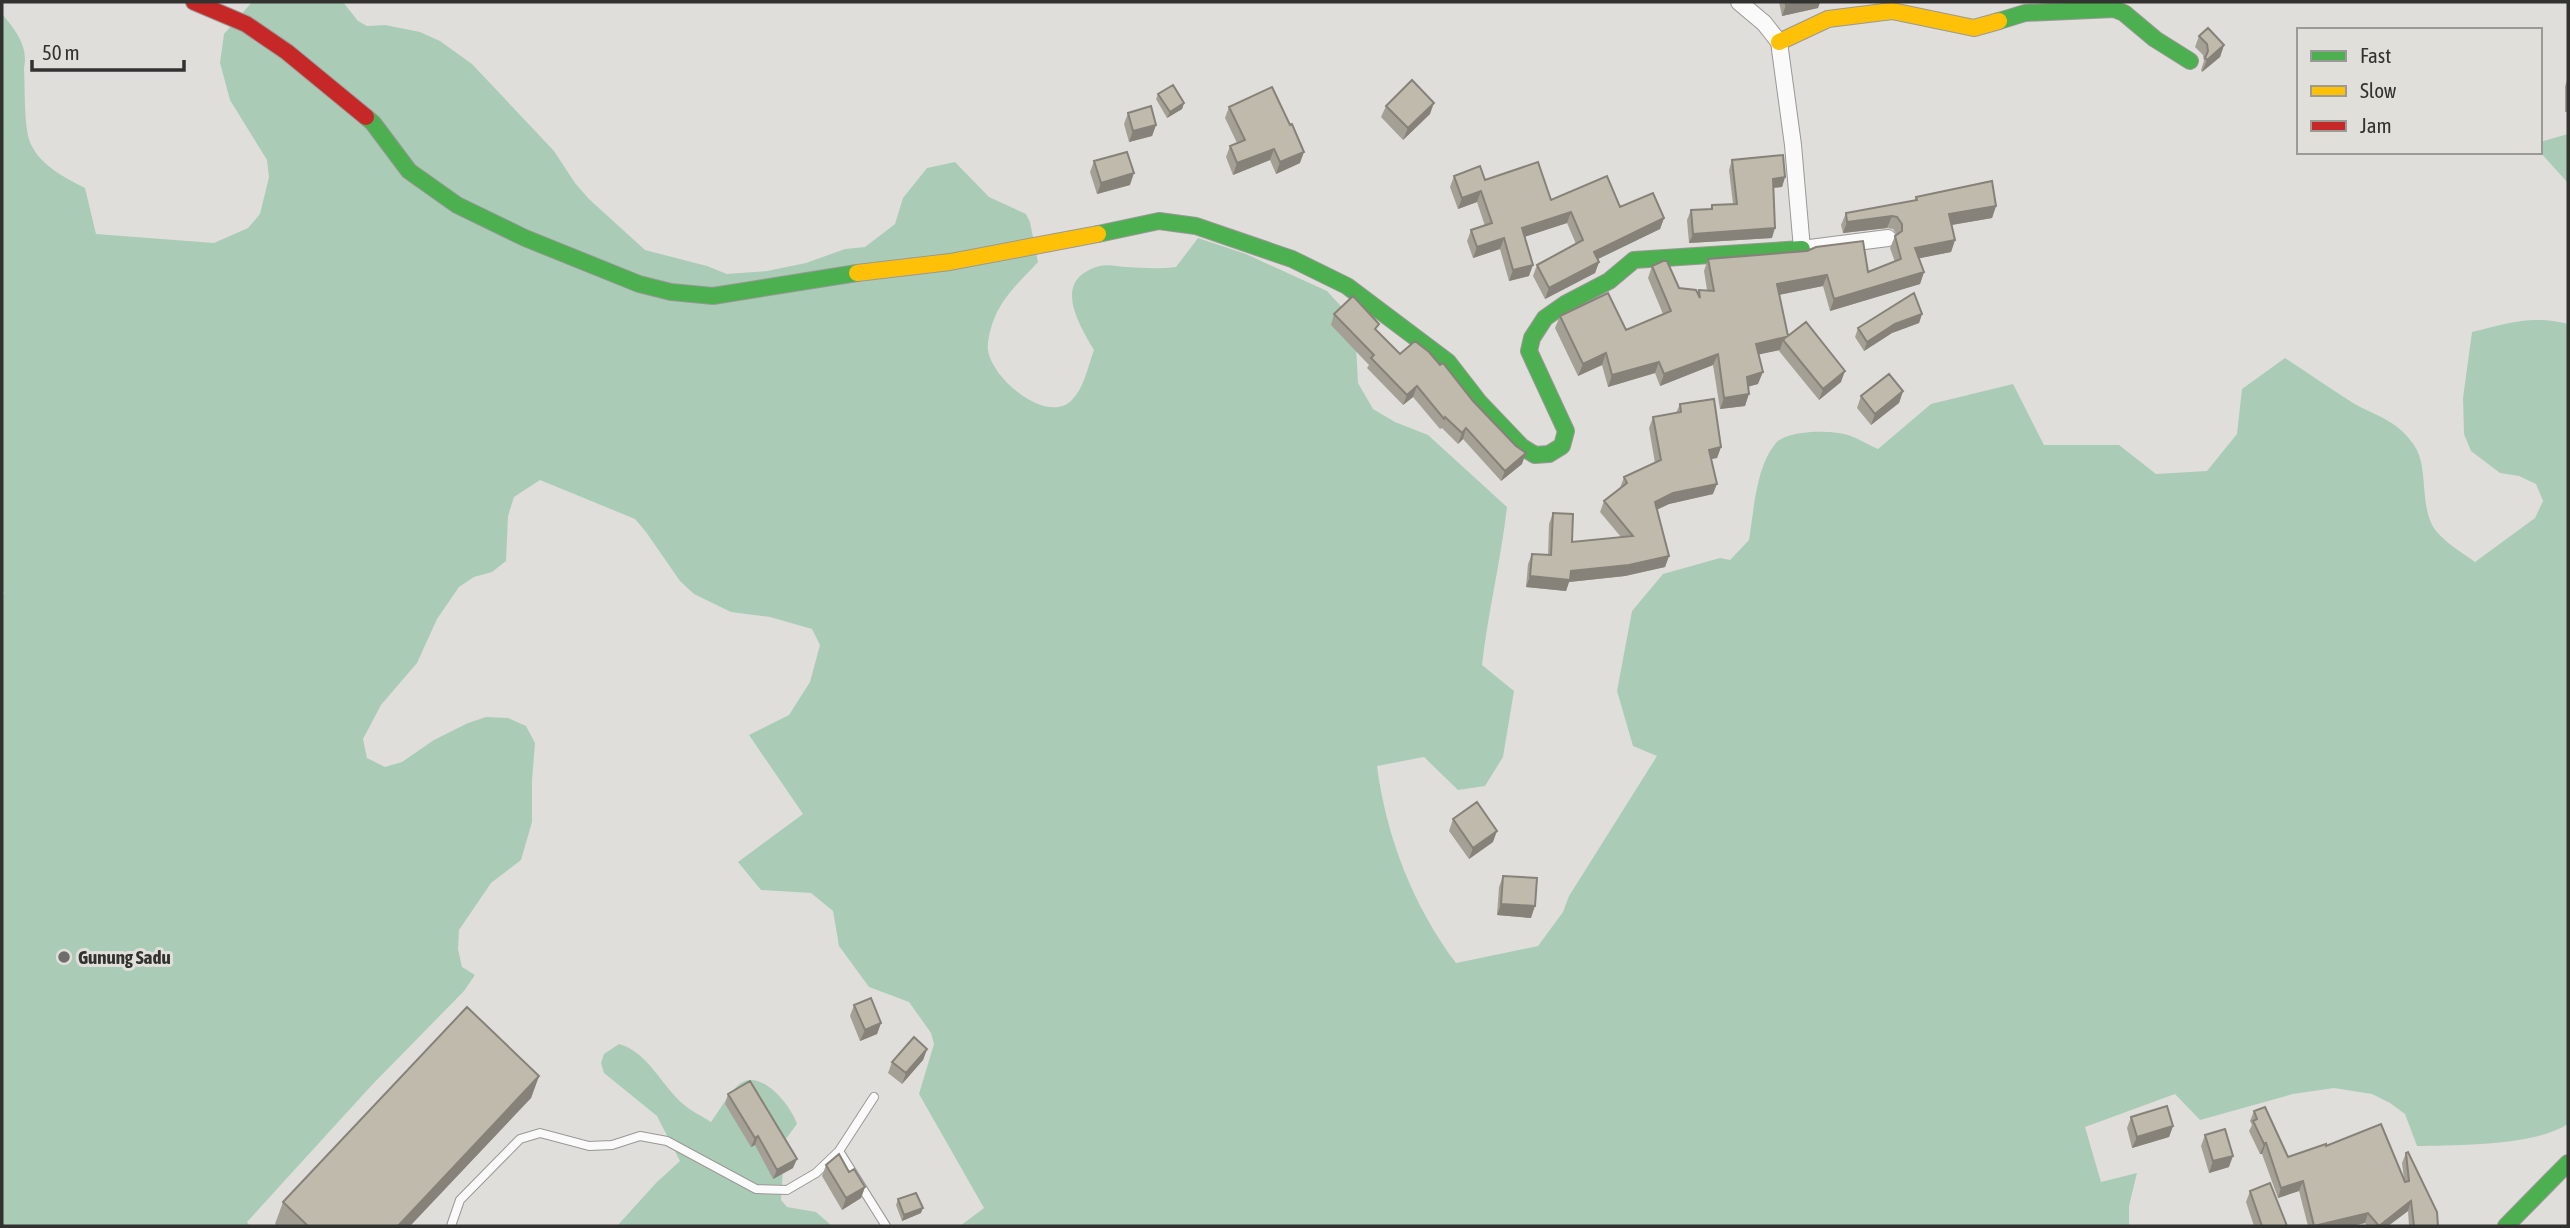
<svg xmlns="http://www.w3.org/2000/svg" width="2570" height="1228" viewBox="0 0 2570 1228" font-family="'Asap Condensed',sans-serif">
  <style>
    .forest { fill: #aaccb7 }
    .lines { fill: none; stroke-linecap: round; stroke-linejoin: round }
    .lane-casing { stroke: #9a9896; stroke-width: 10 }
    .street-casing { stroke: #9a9896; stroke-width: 18 }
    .fast-casing { stroke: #9a9896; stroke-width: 18 }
    .slow-casing { stroke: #9a9896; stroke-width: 18 }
    .jam-casing { stroke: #9a9896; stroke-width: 18 }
    .lane { stroke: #fafafa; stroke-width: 8 }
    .street { stroke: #fafafa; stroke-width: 16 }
    .fast { stroke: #4caf50; stroke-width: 16 }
    .slow { stroke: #ffc107; stroke-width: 16 }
    .jam { stroke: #c62828; stroke-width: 16 }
    .wall { fill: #a5a095 }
    .shaded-wall { fill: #868279 }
    .building { fill: #c0baad; stroke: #868279; stroke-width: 2 }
    .poi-dot { fill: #6f6e6c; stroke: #e1dfda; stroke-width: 2.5 }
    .labels { text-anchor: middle; stroke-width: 6; stroke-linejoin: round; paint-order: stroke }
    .poi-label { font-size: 19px; font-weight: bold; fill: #323230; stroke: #e1dfda; text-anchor: start }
  </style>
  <rect width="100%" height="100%" fill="#e0dedb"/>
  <path class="forest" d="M252,2H343L358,21L367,26L385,25L420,32L440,41L472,64L554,151L575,183L589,199L645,250L707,266L727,274L767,271L806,263L845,249L865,247L895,224L903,198L927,168L955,162L989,197L1026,214L1030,222L1038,262C1014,288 993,305 988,343C983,372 1046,427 1072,400C1084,388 1088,366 1094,350C1078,323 1051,279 1100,266C1108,264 1119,267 1127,267C1144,268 1160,269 1176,267L1198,238L1246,254L1327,291L1351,317L1355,326L1358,383L1373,409L1395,422L1428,435L1507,507C1501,560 1488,612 1482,665L1514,691L1503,757L1485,786L1458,790L1424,757L1377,766C1386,836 1413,906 1456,963L1538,946L1563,912L1569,896L1657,756L1633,746L1617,691L1632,611L1663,574L1720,558L1730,560L1749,540C1754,510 1756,466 1776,443C1787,430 1829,430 1844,434C1855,436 1868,445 1878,449L1931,404L2013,384L2044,445H2119L2156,474L2207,471L2237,434L2242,389L2285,358C2308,373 2330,388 2353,403C2377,417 2396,419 2414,445C2430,468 2418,510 2437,532C2447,544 2463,553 2475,562L2535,518L2543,501L2536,484L2519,476L2500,473L2471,451L2464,434L2463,398L2472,332C2509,323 2530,315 2568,324V1124C2534,1146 2457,1145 2417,1146L2405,1114L2390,1103L2372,1094L2334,1088L2293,1094L2200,1120L2175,1094L2085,1127L2101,1182L2137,1173L2129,1206V1226H960L984,1208L919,1094L934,1044L931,1033L909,1002L869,987L839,946L833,911L811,893L761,890L738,862L803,814L749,735L789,715L810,682L820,645L812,629L770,617L731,612L694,594L680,581L646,532L635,519L540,480L514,497L508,516L506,561L492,572L474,577L459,587L437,619L417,663L381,705L363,739L367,758L385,767L402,762L434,740L468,723L486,717L508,718L526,726L535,743L532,781V822L521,860L491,883L459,930L458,949L462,967L475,975L464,991L371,1086L247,1222L250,1226H2V596L4,593L2,588V14C15,29 29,47 24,68C25,87 24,121 29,139C36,163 65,178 85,188L96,234L214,243L248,228L260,214L269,177L267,160L230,100L220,63L224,34Z
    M2568,134V183L2540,152V142Z
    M619,1044C648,1052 661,1085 683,1104C691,1111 702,1116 711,1122C719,1111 727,1096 737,1086C759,1065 791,1105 797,1124L785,1140L781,1200L787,1207L816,1212L832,1226H617L656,1183L680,1161L657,1116L604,1073L601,1063L604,1054Z"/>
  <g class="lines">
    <defs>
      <path id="lane" d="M839,1151L886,1226
        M451,1226L460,1200L520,1139L540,1133L589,1146L612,1145L640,1136L667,1141L756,1189L787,1190L816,1173L839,1151L874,1097"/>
      <path id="street" d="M1739,2L1764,23L1779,42L1793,145L1802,249L1888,238"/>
      <path id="fast" d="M1999,21L2025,13L2114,9L2124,13L2155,39L2190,61
        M366,117L373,123L409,171L457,205L525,238L639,284L671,292L713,296L857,273
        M1098,234L1159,221L1196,226L1292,259L1347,286L1448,362L1479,402L1522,447L1535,455L1549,454L1562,446L1566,431L1529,351L1532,338L1545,318L1565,304L1609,281L1634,260L1802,249
        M2506,1226L2568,1163"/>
      <path id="slow" d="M1779,42L1828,19L1892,11L1974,28L1999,21
        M857,273L950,262L1098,234"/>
      <path id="jam" d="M194,2L246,24L287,52L366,117"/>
    </defs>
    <use href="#lane" class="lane-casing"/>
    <use href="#street" class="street-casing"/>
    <use href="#fast" class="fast-casing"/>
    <use href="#slow" class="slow-casing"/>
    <use href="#jam" class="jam-casing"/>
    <use href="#lane" class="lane"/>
    <use href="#street" class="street"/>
    <use href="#fast" class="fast"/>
    <use href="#slow" class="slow"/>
    <use href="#jam" class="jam"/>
  </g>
  <path class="wall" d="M1779,2H1820L1818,8L1782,16Z
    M2199,36L2224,45L2220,57L2202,72L2201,70L2204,61L2203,55L2195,47Z
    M2568,78V112H2565V86Z
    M1158,94L1184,103L1182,109L1167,118L1156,99Z
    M1386,106L1430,114L1403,140L1381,117Z
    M1229,107L1300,163L1276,174L1270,160L1233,175L1226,157L1230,146L1237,143L1225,118Z
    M1128,113L1156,125L1152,136L1129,142L1124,124Z
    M1732,160L1785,177L1782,187L1773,188L1772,238L1689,243L1687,220L1691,210L1710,209L1712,205L1733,204L1729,170Z
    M1094,161L1130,185L1097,194L1090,172Z
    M1454,176L1485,180L1551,200L1620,207L1664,218L1660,229L1597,259L1599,262L1595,273L1545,299L1533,276L1537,265L1576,244L1567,223L1524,237L1529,276L1509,281L1500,249L1473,258L1467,241L1471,230L1485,226L1477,202L1458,209L1450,187Z
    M1916,197L1996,206L1992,218L1952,225L1955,240L1951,252L1919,258L1924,272L1920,284L1830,311L1823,286L1779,295L1788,336L1841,382L1819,400L1779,351L1780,350L1758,354V384L1748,387L1745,406L1720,409L1713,365L1660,386L1655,373L1608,387L1602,365L1578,376L1555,328L1560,316L1626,330L1663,314L1648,278L1652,266L1679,288L1698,294L1699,290H1707L1704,271L1708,259L1868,272L1895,262L1890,248L1895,236L1897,235L1893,229L1887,228L1843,233L1841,225L1846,213L1915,200Z
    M1334,314L1377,331L1400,354L1522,464L1501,481L1463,439L1458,444L1442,428L1440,429L1413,397L1403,405L1367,368L1369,365L1331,325Z
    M1922,314L1919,323L1892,333L1864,351L1855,337L1858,328Z
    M1903,391L1899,403L1871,425L1857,408L1861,396Z
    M1680,404L1721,447L1717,458L1712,459L1713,494L1669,504L1657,510L1669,556L1665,567L1625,576L1569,582L1566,591L1526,587L1528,564L1532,554L1548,555L1549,524L1553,513L1572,542L1621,537L1600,512L1604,501L1620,488L1624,477L1655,463L1649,428L1653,417L1676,413Z
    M1453,819L1493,842L1469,859L1449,831Z
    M1503,876L1531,918L1497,915L1499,887Z
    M854,1005L881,1023L877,1034L860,1041L850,1016Z
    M927,1049L923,1060L902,1084L888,1073L892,1062Z
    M539,1076L531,1098L410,1226H277L275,1224L283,1202Z
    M728,1094L793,1168L773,1179L755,1145L751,1147L725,1104Z
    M2254,1111L2288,1157L2326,1146L2404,1179L2402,1163L2406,1153L2438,1226H2409L2408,1211L2388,1226H2367L2365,1223L2352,1226H2308L2299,1191L2278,1198L2262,1154H2260L2249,1131L2252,1125L2250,1121Z
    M2131,1117L2173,1126L2169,1137L2132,1148L2127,1128Z
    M2205,1135L2229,1167L2209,1173L2201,1146Z
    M826,1165L849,1172L865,1187L861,1198L842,1210L822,1176Z
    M2250,1191L2287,1226H2254L2246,1202Z
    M898,1199L921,1213L902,1221L896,1205Z"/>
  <path class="shaded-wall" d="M1799,2H1820L1818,8L1782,16L1786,5Z
    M2224,45L2220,57L2202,72L2207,60Z
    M1184,103L1182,109L1167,118L1170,112Z
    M1434,103L1430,114L1403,140L1408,128Z
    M1156,125L1152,136L1129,142L1133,131Z
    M1274,149L1270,160L1233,175L1237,163Z
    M1304,152L1300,163L1276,174L1280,162Z
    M1134,173L1130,185L1097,194L1101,183Z
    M1785,177L1782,187L1769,188L1773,179Z
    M1481,191L1477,202L1458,209L1462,198Z
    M1996,206L1992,218L1945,226L1949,214Z
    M1571,212L1567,223L1518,239L1522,228Z
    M1892,216L1887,228L1843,233L1847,222Z
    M1664,218L1660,229L1590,263L1594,252Z
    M1775,228L1772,238L1689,243L1693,234Z
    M1504,238L1500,249L1473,258L1477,247Z
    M1955,240L1951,252L1911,260L1915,248Z
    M1599,262L1595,273L1545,299L1549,288Z
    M1533,265L1529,276L1509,281L1513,270Z
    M1924,272L1920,284L1830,311L1834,299Z
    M1827,275L1823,286L1773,296L1777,284Z
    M1922,314L1919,323L1892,333L1864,351L1867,342L1895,324Z
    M1786,337L1783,340L1780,350L1752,356L1756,344Z
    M1606,353L1602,365L1578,376L1583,364Z
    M1718,354L1713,365L1660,386L1664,374Z
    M1659,362L1655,373L1608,387L1612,375Z
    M1845,371L1841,382L1819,400L1823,389Z
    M1763,372L1758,384L1742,388L1747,377Z
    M1417,386L1413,397L1403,405L1407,395Z
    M1903,391L1899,403L1871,425L1875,414Z
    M1749,394L1745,406L1720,409L1724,398Z
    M1466,428L1463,439L1458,444L1462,433Z
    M1721,447L1717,458L1705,460L1709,450Z
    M1526,453L1522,464L1501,481L1505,471Z
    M1717,484L1713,494L1669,504L1651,512L1655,502L1673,493Z
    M1669,556L1665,567L1625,576L1569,582L1566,591L1526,587L1530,576L1571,571Z
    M1497,831L1493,842L1469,859L1473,848Z
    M1501,904L1535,906L1531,918L1497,915Z
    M881,1023L877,1034L860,1041L865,1030Z
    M927,1049L923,1060L902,1084L906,1073Z
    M539,1076L531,1098L410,1226H398Z
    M2173,1126L2169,1137L2132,1148L2137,1137Z
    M758,1136L755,1145L751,1147L755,1138Z
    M2266,1143L2262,1154H2260L2264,1144Z
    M2233,1156L2229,1167L2209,1173L2213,1161Z
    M797,1159L793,1168L773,1179L777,1170Z
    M2303,1181L2299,1191L2278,1198L2281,1188Z
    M865,1187L861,1198L842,1210L846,1198Z
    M2411,1201L2408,1211L2388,1226H2379Z
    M923,1208L921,1213L902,1221L904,1215Z
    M2368,1213L2365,1223L2352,1226H2315Z"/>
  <path class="building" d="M1786,2H1799L1786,5Z
    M2208,28L2224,45L2207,60L2205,58L2208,51L2207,44L2199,36Z
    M1412,80L1434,103L1408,128L1386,106Z
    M1173,85L1184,103L1170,112L1158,94Z
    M1272,87L1290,125L1292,124L1304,152L1280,162L1274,149L1237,163L1230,146L1245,140L1229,107Z
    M1151,106L1156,125L1133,131L1128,113Z
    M1127,152L1134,173L1101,183L1094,161Z
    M1783,155L1785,177L1773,179L1775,228L1693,234L1691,210L1712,209V205L1737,204L1732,160Z
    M1538,162L1551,200L1607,176L1620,207L1653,193L1664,218L1594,252L1599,262L1549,288L1537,265L1583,240L1571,212L1522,228L1533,265L1513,270L1504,238L1477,247L1471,230L1492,223L1481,191L1462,198L1454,176L1480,166L1485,180Z
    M1992,181L1996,206L1949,214L1955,240L1915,248L1924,272L1834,299L1827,275L1777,284L1788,336L1806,322L1845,371L1823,389L1783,340L1786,337L1756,344L1763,372L1747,377L1749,394L1724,398L1718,354L1664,374L1659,362L1612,375L1606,353L1583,364L1560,316L1608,293L1626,330L1671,311L1652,266L1663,261H1667L1679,288L1696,290L1700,298L1699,290L1714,291L1708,259L1807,251L1816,247L1863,241L1868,272L1901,259L1895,236L1902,231V224L1897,217L1892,216L1847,222L1846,213L1917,200L1916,197Z
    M1914,293L1922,314L1895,324L1867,342L1858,328Z
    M1353,296L1379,324L1375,329L1400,354L1415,341L1429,352L1440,365L1443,363L1473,401L1516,446L1526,453L1505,471L1466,428L1462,433L1445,417L1444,419L1417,386L1407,395L1371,358L1374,355L1334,314Z
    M1889,374L1903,391L1875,414L1861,396Z
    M1714,399L1721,447L1709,450L1717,484L1673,493L1655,502L1669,556L1629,565L1571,571L1570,580L1530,576L1532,554L1551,555L1553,513L1573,514L1572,542L1633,536L1604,501L1627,483L1624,477L1661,460L1653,417L1681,412L1680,404Z
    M1477,802L1497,831L1473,848L1453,819Z
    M1503,876L1537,878L1535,906L1501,904Z
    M871,998L881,1023L865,1030L854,1005Z
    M467,1007L539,1076L398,1226H308L283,1202Z
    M914,1037L927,1049L906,1073L892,1062Z
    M750,1081L797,1159L777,1170L758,1136L755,1138L728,1094Z
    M2167,1106L2173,1126L2137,1137L2131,1117Z
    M2265,1107L2288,1157L2326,1144V1146L2381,1124L2405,1182L2409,1181L2406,1153L2408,1152L2437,1212L2438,1226H2414L2411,1201L2379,1226L2368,1213L2314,1226L2303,1181L2281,1188L2266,1143L2264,1144L2253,1121L2257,1119L2254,1111Z
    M2225,1129L2233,1156L2213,1161L2205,1135Z
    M839,1154L849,1172L854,1169L865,1187L846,1198L826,1165Z
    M2270,1183L2287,1226H2262L2250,1191Z
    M916,1193L923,1208L904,1215L898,1199Z"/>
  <circle class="poi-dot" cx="64" cy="957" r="7"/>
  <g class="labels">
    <g class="poi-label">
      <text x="78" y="964">Gunung Sadu</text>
    </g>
  </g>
  <rect width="2570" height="1228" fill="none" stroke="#323230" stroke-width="7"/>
  <rect x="2297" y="28" width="245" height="126" fill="#e1dfda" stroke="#9b9a96" stroke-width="2"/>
  <rect x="2311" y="51" width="35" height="10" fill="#4caf50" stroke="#9b9a96" stroke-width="2"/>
  <text x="2360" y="63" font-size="21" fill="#323230">Fast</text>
  <rect x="2311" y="86" width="35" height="10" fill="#ffc107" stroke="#9b9a96" stroke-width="2"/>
  <text x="2360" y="98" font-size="21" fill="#323230">Slow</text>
  <rect x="2311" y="121" width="35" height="10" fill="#c62828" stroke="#9b9a96" stroke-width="2"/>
  <text x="2360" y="133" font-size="21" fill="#323230">Jam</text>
  <path d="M32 60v10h152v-10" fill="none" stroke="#323230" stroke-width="3.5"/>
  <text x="42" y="60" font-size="21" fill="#323230" stroke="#e1dfda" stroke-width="5" paint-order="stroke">50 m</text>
</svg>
